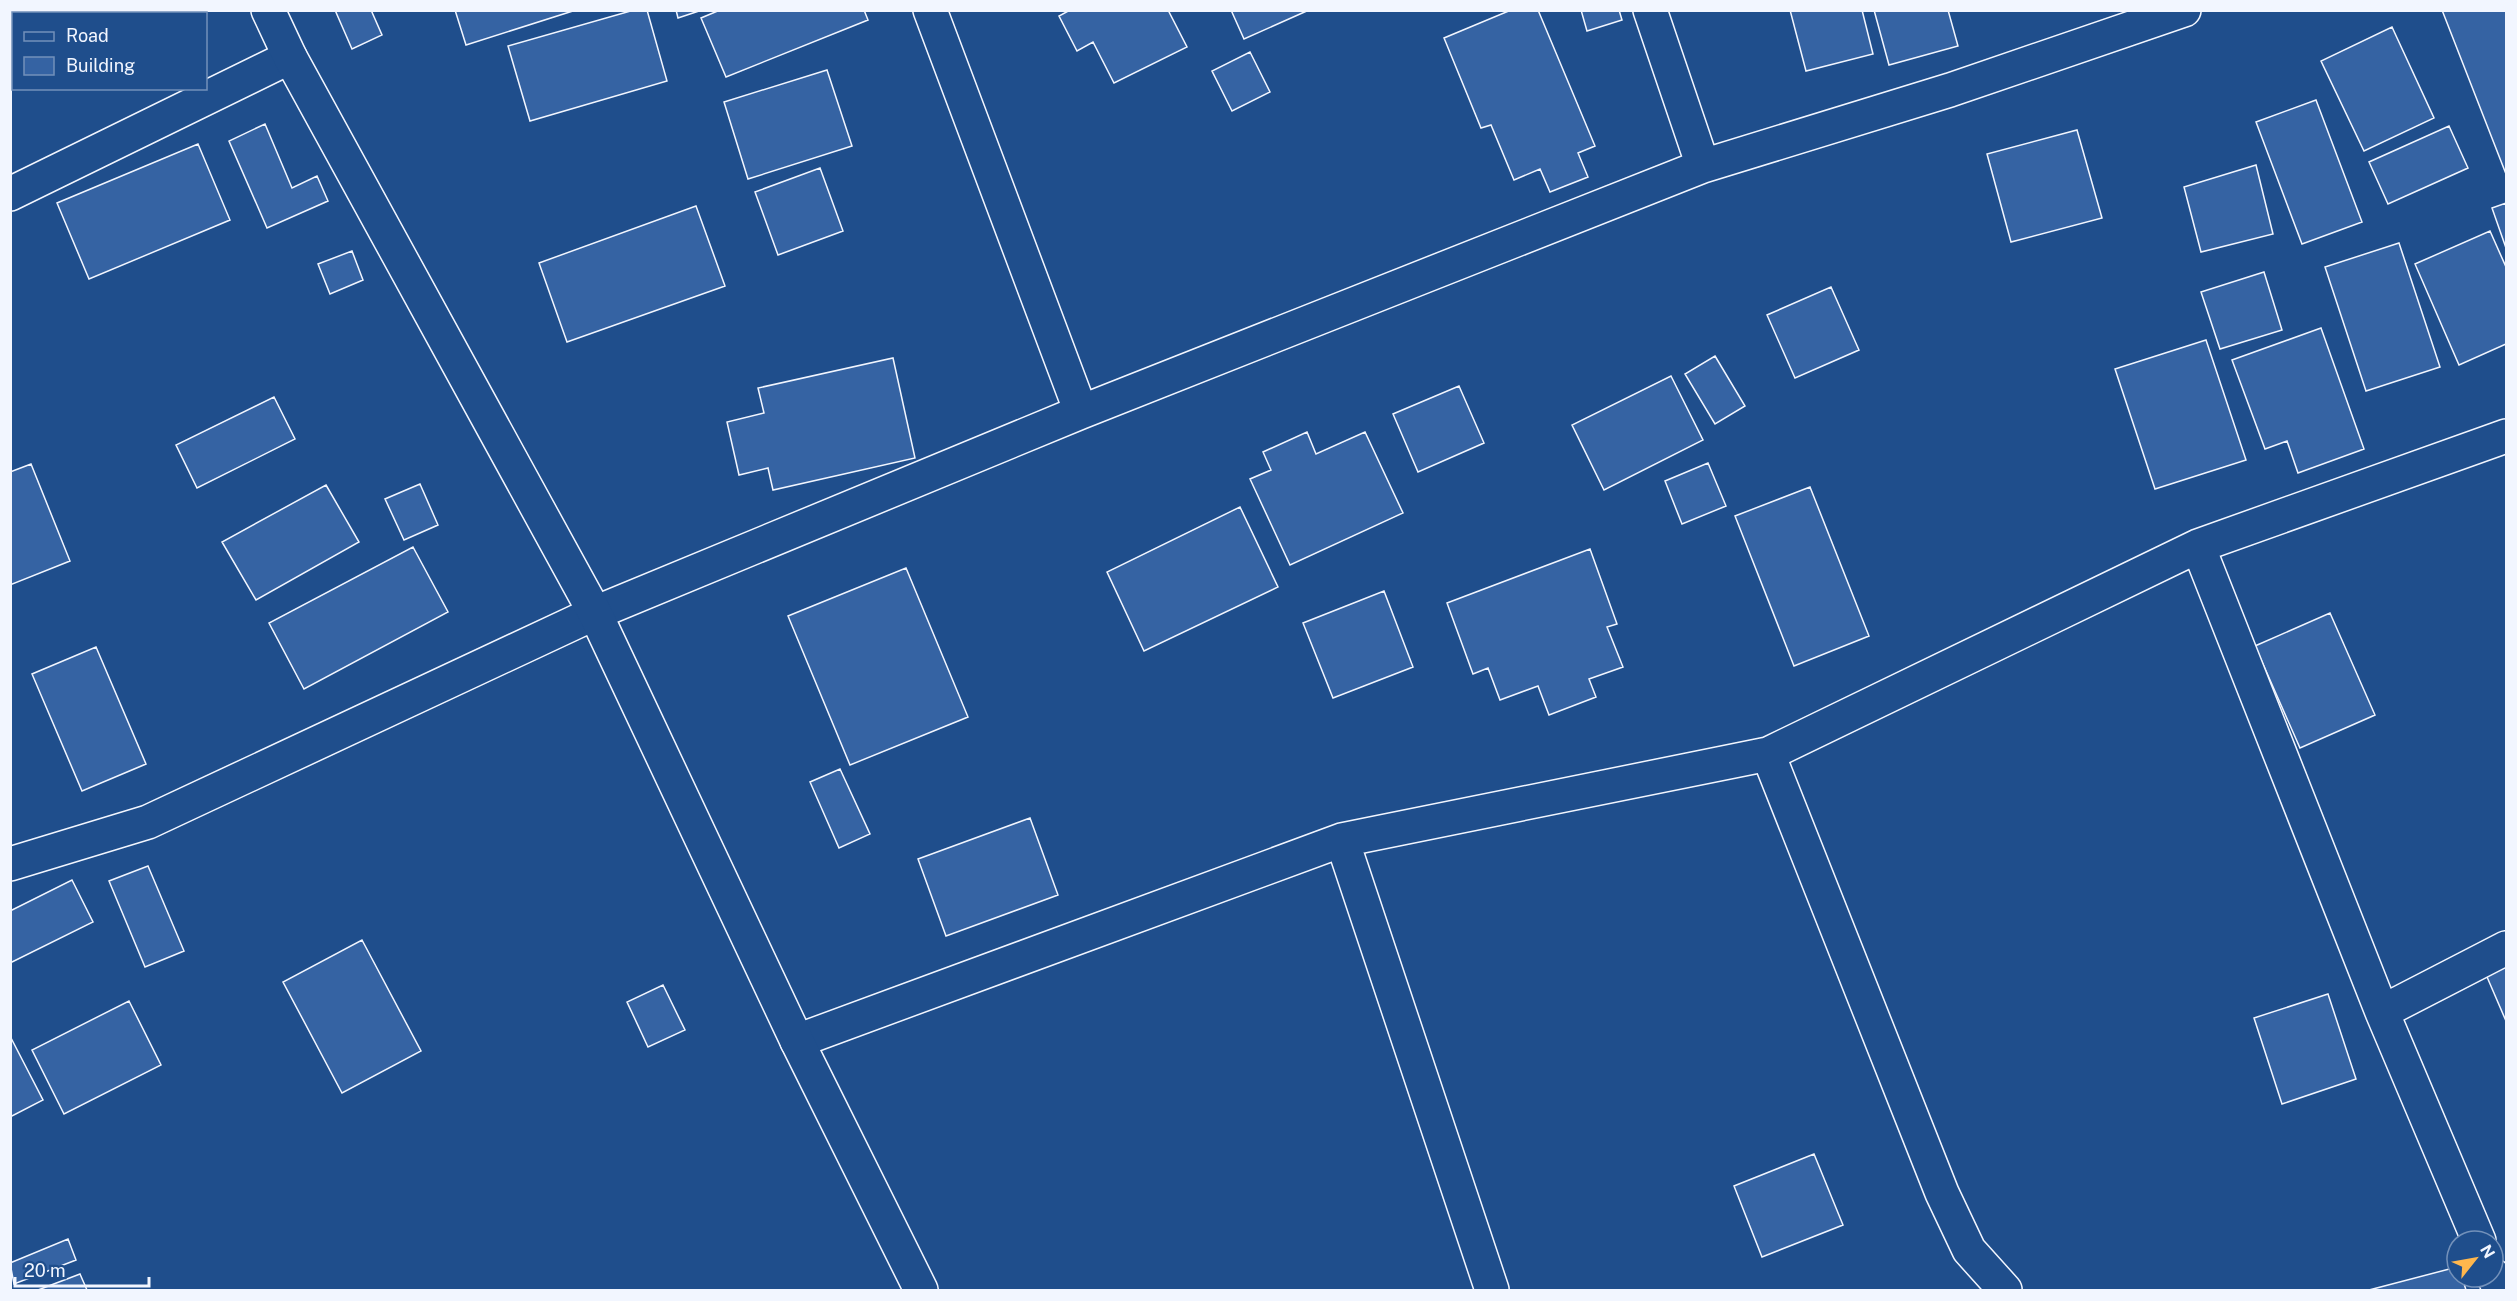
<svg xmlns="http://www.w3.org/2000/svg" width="2517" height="1301" viewBox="0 0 2517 1301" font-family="'Public Sans',sans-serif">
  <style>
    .building { fill: #3563a3; stroke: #f2f6ff; stroke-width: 1.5 }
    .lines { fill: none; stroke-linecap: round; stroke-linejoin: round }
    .street-casing { stroke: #f2f6ff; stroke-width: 36 }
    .secondary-casing { stroke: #f2f6ff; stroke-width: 36 }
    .street { stroke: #1f4e8c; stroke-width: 33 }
    .secondary { stroke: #1f4e8c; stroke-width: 33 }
  </style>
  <rect width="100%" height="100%" fill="#1f4e8c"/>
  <path class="building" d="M335,10H371L382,35L352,49Z
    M455,10H576L466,45Z
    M634,10H647L667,81L530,121L508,46Z
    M676,10H702L678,18Z
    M720,10H864L868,20L726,77L701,18Z
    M1070,10H1168L1187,47L1114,83L1093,42L1077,51L1059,16Z
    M1231,10H1309L1244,39Z
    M1511,10H1538L1595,146L1578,153L1588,177L1550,192L1540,169L1514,180L1491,125L1481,128L1444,38Z
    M1581,10H1619L1622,20L1587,31Z
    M1790,10H1862L1873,54L1806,71Z
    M1874,10H1948L1958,46L1889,65Z
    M2442,10H2506V174Z
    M2392,27L2434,118L2364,151L2321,61Z
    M1250,52L1270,92L1232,111L1212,71Z
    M827,70L852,146L748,179L724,102Z
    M2316,100L2362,222L2302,244L2256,122Z
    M265,124L292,188L317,176L328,201L267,228L229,141Z
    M2449,126L2468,168L2388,204L2369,162Z
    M2077,130L2102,218L2011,242L1987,154Z
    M198,144L230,220L89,279L57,203Z
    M2256,165L2273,234L2201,252L2184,187Z
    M820,168L843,231L778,255L755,192Z
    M2506,203V248L2492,208Z
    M696,206L725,286L567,342L539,263Z
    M2490,231L2506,267V344L2459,365L2415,264Z
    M2399,243L2440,367L2366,391L2325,267Z
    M352,251L363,280L330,294L318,264Z
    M2264,272L2282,330L2220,349L2201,292Z
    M1831,287L1859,350L1795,378L1767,315Z
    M2321,328L2364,449L2298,473L2287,441L2265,449L2232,360Z
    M2206,340L2246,460L2155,489L2115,369Z
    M1715,356L1745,406L1715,424L1685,374Z
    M893,358L915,458L773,490L768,468L739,475L727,422L764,413L758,388Z
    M1671,376L1703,440L1604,490L1572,425Z
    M1459,386L1484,443L1418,472L1393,414Z
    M274,397L295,439L197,488L176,445Z
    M1307,432L1316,454L1365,432L1403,513L1290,565L1250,479L1271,470L1263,452Z
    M1708,463L1726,506L1682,524L1665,481Z
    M31,464L70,561L10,585V472Z
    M420,484L438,525L404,540L385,499Z
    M326,485L359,542L256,600L222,542Z
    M1810,487L1869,636L1794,666L1735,516Z
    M1240,507L1278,587L1144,651L1107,572Z
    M413,547L448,612L304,689L269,623Z
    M1590,549L1617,624L1607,627L1623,667L1589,679L1596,697L1549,715L1538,686L1500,700L1488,668L1473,674L1447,603Z
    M906,568L968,717L850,765L788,616Z
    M1384,591L1413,667L1333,698L1303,623Z
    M2330,613L2375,715L2300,748L2255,646Z
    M96,647L146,764L82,791L32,674Z
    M840,769L870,834L839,848L810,782Z
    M1030,818L1058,895L946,936L918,859Z
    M148,866L184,951L145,967L109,881Z
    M72,880L93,922L10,963V911Z
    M362,940L421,1051L342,1093L283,982Z
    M2506,952V1021L2481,963Z
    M663,985L685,1030L648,1047L627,1002Z
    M2328,994L2356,1079L2282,1104L2254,1018Z
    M129,1001L161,1065L64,1114L32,1050Z
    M10,1036L43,1100L10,1117Z
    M1814,1154L1843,1225L1762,1257L1734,1186Z
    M68,1239L76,1260L14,1284L10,1263Z
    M2457,1267V1277H2462L2466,1290H2369Z
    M80,1274L87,1290H38Z"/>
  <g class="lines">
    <defs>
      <path id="street" d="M930,10L1081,412
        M1650,10L1703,166
        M10,194L290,57
        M2198,546L2382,1012L2479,1241
        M1768,754L1942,1193L1969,1250L2005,1290
        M1342,840L1492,1290
        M10,864L148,822L595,613L1081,412L1703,166L1950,90L2184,10
        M2382,1012L2506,948
        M797,1041L1342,840L1768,754L2198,546L2506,436
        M2493,1275L2500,1290"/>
      <path id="secondary" d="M268,10L290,57L595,613L797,1041L921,1290"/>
    </defs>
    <use href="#street" class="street-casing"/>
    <use href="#secondary" class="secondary-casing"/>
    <use href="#street" class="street"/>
    <use href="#secondary" class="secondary"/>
  </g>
  <rect width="2517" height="1301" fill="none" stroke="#f2f6ff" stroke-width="24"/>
  <rect x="12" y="12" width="195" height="78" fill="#1f4e8c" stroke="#7391ba" stroke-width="1.5"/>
  <rect x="24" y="32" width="30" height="9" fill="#1f4e8c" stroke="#7391ba" stroke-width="1.5"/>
  <text x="66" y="42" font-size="18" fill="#f2f6ff">Road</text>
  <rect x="24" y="57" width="30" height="18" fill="#3563a3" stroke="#7391ba" stroke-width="1.5"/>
  <text x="66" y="72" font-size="18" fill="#f2f6ff">Building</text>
  <g transform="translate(2475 1259) rotate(59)"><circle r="28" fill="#1f4e8c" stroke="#7391ba" stroke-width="1.5"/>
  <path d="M0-4.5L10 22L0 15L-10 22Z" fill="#ffb74d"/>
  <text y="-9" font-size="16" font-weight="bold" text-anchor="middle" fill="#f2f6ff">N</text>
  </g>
  <path d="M15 1277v9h134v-9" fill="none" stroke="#f2f6ff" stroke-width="3"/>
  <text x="24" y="1277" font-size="18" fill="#f2f6ff" stroke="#1f4e8c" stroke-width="4.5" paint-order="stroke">20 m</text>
</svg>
